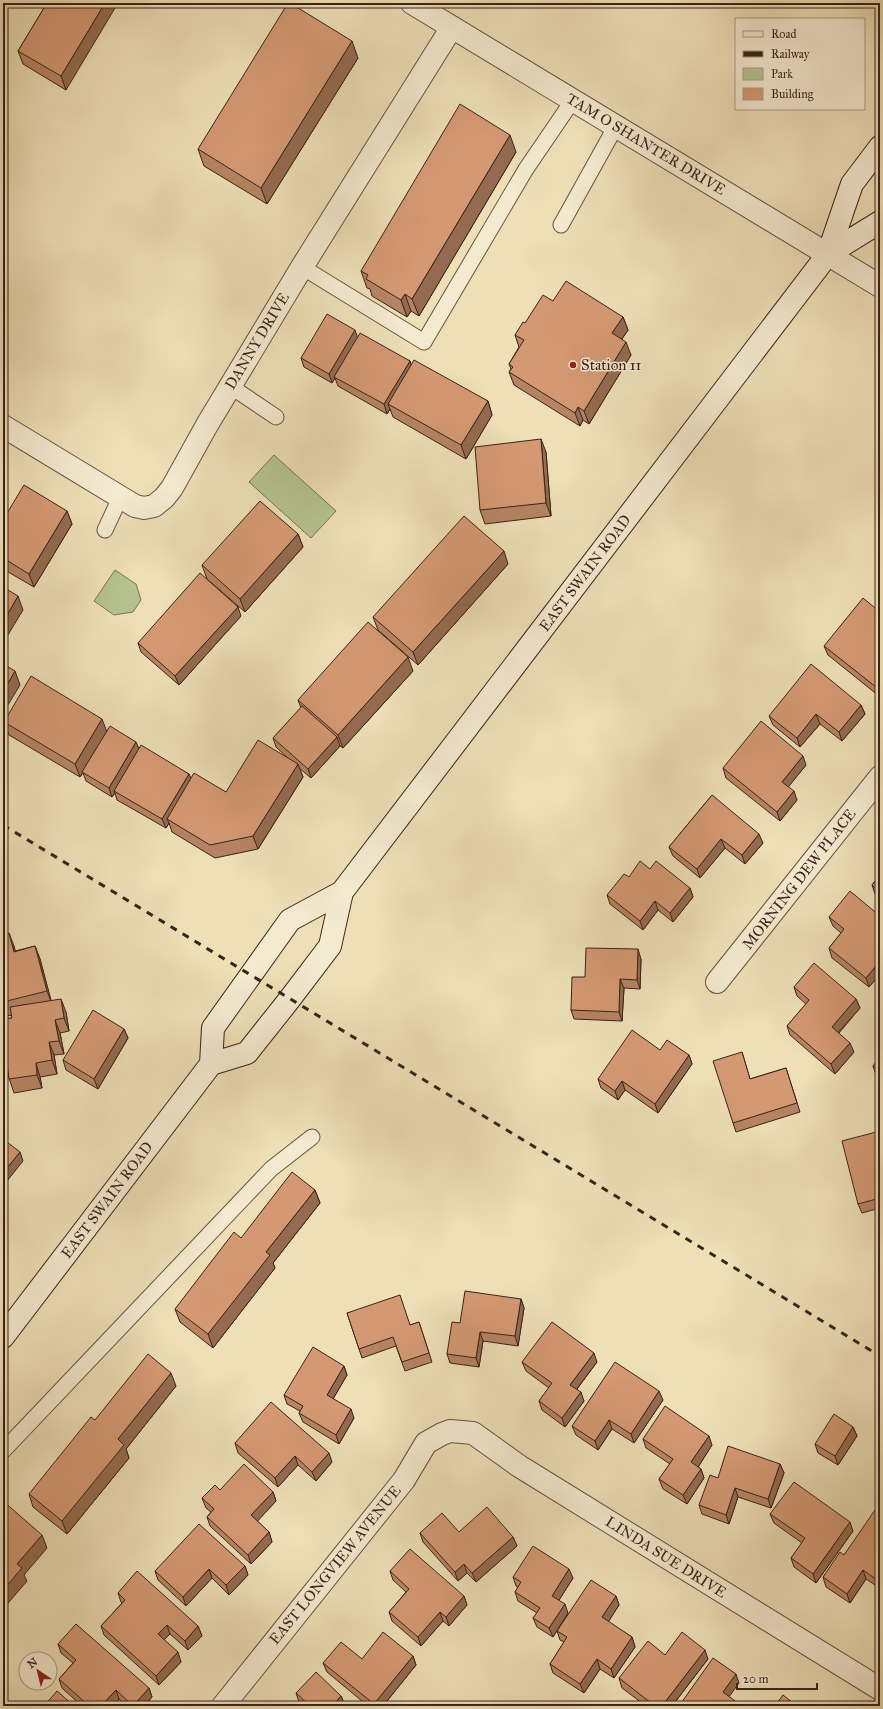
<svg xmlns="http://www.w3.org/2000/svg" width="883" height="1709" viewBox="0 0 883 1709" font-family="'IM FELL Great Primer',serif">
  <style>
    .green { fill: #b5c291; stroke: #787255 }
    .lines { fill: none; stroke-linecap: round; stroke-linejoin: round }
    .service-casing { stroke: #675140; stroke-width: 17 }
    .minor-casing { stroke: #675140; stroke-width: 24 }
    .secondary-casing { stroke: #3a2219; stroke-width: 24 }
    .service { stroke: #f4ead0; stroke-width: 15 }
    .minor { stroke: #f4ead0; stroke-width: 22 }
    .secondary { stroke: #f4ead0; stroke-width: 22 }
    .rail { stroke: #3a2219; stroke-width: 3; stroke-dasharray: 7 7; stroke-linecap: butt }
    .wall { fill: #b68463; stroke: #3a2219 }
    .shaded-wall { fill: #946b50; stroke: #3a2219 }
    .building { fill: #d49973; stroke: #3a2219 }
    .poi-dot { fill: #8f2418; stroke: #f4ead0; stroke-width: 1.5 }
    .labels { text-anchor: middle; stroke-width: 3; stroke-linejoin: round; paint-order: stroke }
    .street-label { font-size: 15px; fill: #3a2219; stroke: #f4ead0 }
    .poi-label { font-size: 15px; fill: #3a2219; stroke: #f4ead0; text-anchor: start }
  </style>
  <rect width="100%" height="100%" fill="#eedfb7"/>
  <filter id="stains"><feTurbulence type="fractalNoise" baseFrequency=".005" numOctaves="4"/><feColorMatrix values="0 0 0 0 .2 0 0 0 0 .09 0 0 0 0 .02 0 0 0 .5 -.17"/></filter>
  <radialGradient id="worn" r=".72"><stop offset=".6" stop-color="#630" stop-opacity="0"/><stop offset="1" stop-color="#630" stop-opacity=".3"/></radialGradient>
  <path class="green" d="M274,455L336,511L311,538L249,482Z
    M115,570L136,584L141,600L133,612L114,615L94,601Z"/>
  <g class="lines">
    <defs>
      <path id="service" d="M561,225L616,126
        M302,267L424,342L526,169L573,100
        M230,386L276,417
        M105,530L120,498
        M3,1451L271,1169L312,1137"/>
      <path id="minor" d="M412,3L880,286
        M3,426L135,506L144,508L154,506L164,498L172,488L207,425L302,267L452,27
        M717,982L880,777
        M223,1706L404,1480L426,1443L442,1434L450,1431L473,1433L519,1466L880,1689"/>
      <path id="secondary" d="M828,254L880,222
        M211,1064L247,1053L289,1000L330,946L342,892
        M3,1337L211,1064L213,1028L290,920L342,892L828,254L852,184L880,147"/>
    </defs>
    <use href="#service" class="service-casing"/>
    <use href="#minor" class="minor-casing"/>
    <use href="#secondary" class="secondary-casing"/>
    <use href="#service" class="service"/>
    <use href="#minor" class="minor"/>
    <use href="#secondary" class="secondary"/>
    <path class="rail" d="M3,825L880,1356"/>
  </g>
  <path class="wall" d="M47,3L66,90L23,64L18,51Z
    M358,58L267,204L204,166L198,149Z
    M516,152L419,316L411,311L407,317L372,296L370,289L367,288L361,271Z
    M553,301L623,317L628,330L622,339L631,355L589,424L583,420L580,426L514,385L509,372L511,369L509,364L519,347L515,335L525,323Z
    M358,338L410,361L411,365L488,401L492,415L466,459L393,417L390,409L387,414L338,386L335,378L332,383L304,367L301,358Z
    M546,452L551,516L485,524L480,510Z
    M67,511L72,524L34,587L3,569V520Z
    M298,534L303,547L245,612L207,579L202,565Z
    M508,564L418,665L378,630L373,617Z
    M880,612L879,696L828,655L824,646Z
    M241,616L179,685L141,652L138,643Z
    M413,671L343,748L340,746L311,778L299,768L303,777L258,849L215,858L172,832L169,823L166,828L117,800L115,793L112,797L86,781L83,773L80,777L9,735L4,722L107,731L139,749L189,774L191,779L226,792L289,759L276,747L273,738L301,708L298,700Z
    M861,705L865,714L842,741L820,724L800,747L773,725L769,716Z
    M806,765L788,787L797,800L780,821L726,778L723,768Z
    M712,795L763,843L745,864L725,848L700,878L673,856L669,847Z
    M650,869L690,888L693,897L673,922L658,910L643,930L610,904L607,895L629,877Z
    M880,875V898L875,894L872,885Z
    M880,916V974L869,987L832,958L829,948L841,933L833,926L829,917Z
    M3,934L14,946L15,951L35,946L40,959L51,1001L66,1012L69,1031L60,1033L64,1054L54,1055L57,1074L40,1077L42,1088L14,1093L9,1078L3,1079V1019L12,1018V1015L3,1017Z
    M641,959L640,989L624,988L622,1021L574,1019L571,1010L585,977Z
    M794,987L856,999L860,1008L839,1033L854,1052L835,1074L790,1035L787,1026L806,1004L797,996Z
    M124,1029L128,1038L98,1089L66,1070L63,1060Z
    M660,1050L689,1055L692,1064L658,1113L625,1090L618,1100L601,1088L598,1079Z
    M742,1052L750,1079L786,1068L800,1112L736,1132L733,1123Z
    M880,1057V1078L876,1075L873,1066Z
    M880,1131V1208L862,1213L858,1204Z
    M315,1190L320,1203L273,1263L275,1268L213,1348L180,1322L175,1309L241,1238Z
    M521,1299L524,1308L518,1346L483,1341L479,1367L450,1363L447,1354L460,1323Z
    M347,1313L410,1325L419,1322L432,1362L405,1371L396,1346L362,1358Z
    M522,1362H597L577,1389L584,1401L565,1427L542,1410L539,1401L549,1388L526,1371Z
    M344,1366L347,1375L333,1399L354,1418L339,1444L303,1422L299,1413L300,1411L287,1404L284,1395Z
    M176,1386L126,1449L129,1458L67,1534L33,1507L29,1494Z
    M663,1400L634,1443L612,1429L598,1450L576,1435L572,1426Z
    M853,1427L857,1436L838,1465L818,1453L815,1444Z
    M643,1439L712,1445L698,1467L701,1469L704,1478L687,1504L663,1489L659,1479L670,1464L646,1448Z
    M235,1443L332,1462L316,1481L298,1465L278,1487L238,1453Z
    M780,1464L784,1473L771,1508L738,1497L729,1524L702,1514L699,1505Z
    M220,1490L273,1492L276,1501L257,1521L269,1532L272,1542L251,1564L210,1526L207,1517L211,1512L206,1508L202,1498Z
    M880,1509V1588L866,1579L850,1603L826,1587L823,1577L844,1555Z
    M770,1514L853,1531L816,1583L794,1567L791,1558L802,1543L774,1523Z
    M459,1532L513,1537L517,1546L476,1582L467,1573L458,1581L423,1542L420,1533Z
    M245,1566L248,1575L229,1595L212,1578L186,1606L158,1580L155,1571Z
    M390,1571L464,1596L467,1605L449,1626L443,1621L421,1646L392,1621L389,1612L406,1592L393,1580Z
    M513,1577L573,1578L559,1600L568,1613L553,1637L537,1627L533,1618L537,1613L518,1601L515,1592L518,1587L516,1586Z
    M118,1593L198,1626L202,1636L188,1650L170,1634L164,1640L181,1662L159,1685L104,1635L101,1626L122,1603L121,1602Z
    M616,1596L619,1605L608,1622L632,1637L635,1647L614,1678L600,1669L584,1693L553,1673L550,1664L564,1642L560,1640L557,1631Z
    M58,1644L149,1688L152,1697L144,1706H127L119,1699L113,1706H82L62,1688L59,1679L73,1663L61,1653Z
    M665,1655L708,1659L672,1706H646L622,1688L619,1678Z
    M413,1656L416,1665L383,1706H368L327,1672L323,1663L362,1659Z
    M296,1693L341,1696L345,1705L344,1706H303L299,1702Z"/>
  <path class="shaded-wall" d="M105,3H118L66,90L61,76Z
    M352,41L358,58L267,204L261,188Z
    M510,135L516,152L419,316L412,299Z
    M405,294L411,311L407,317L401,300Z
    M623,317L628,330L617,346L612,333Z
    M355,330L358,339L334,377L335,378L332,383L329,374Z
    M626,342L631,355L589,424L584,411Z
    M410,361L413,370L388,404L390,409L387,414L384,404Z
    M488,401L492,415L466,459L461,445Z
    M578,407L583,420L580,426L575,413Z
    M541,439L546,452L551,516L546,503Z
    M67,511L72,524L34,587L29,574Z
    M298,534L303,547L245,612L240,599Z
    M504,551L508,564L418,665L413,652Z
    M18,596L23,610L3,643V622Z
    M238,607L241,616L179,685L175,676Z
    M408,657L413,671L343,748L338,735Z
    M15,671L20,685L3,713V692Z
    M880,681V695L879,696L876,687Z
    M861,705L865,714L842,741L839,732Z
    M816,714L820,724L800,747L797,738Z
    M102,719L107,732L80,777L75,764Z
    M337,737L340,746L311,778L308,769Z
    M136,742L140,751L114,791L115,793L112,797L109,788Z
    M803,756L806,765L785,791L782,782Z
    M298,764L303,777L258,849L253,836Z
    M189,774L193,783L167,819L169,823L166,828L162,819Z
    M794,791L797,800L780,821L777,812Z
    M759,834L763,843L745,864L742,855Z
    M721,839L725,848L700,878L697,869Z
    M690,888L693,897L673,922L670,913Z
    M655,901L658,910L643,930L640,921Z
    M9,933L14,946L19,965L14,952Z
    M880,944V957L877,948Z
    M35,946L40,959L52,1004L47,991Z
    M638,949L641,959L640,989L637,980Z
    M880,961V974L869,987L866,978Z
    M620,979L624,988L622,1021L619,1012Z
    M61,999L66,1012L69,1031L64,1018Z
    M856,999L860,1008L835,1036L832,1027Z
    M55,1020L60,1033L64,1054L59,1041Z
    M124,1029L128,1038L98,1089L94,1079Z
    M49,1042L54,1055L57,1074L52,1060Z
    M850,1043L854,1052L835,1074L831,1064Z
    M689,1055L692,1064L658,1113L655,1104Z
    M36,1063L40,1077L42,1088L37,1075Z
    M622,1081L625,1090L618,1100L615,1091Z
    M20,1152L23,1161L3,1186V1173Z
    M315,1190L320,1203L273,1263L275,1268L213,1348L208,1334L266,1252Z
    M521,1299L524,1308L518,1346L515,1336Z
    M480,1332L483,1341L479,1367L476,1358Z
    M594,1353L597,1362L573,1394L570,1385Z
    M344,1366L347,1375L330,1404L327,1395Z
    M171,1373L176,1386L126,1449L129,1458L67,1534L62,1521L118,1439Z
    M659,1391L663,1400L634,1443L631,1434Z
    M581,1392L584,1401L565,1427L562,1418Z
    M351,1409L354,1418L339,1444L336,1435Z
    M609,1420L612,1429L598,1450L595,1441Z
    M853,1427L857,1436L838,1465L835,1456Z
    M709,1436L712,1445L695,1472L691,1462Z
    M329,1453L332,1462L316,1481L312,1472Z
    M295,1456L298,1465L278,1487L275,1478Z
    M780,1464L784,1473L771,1508L768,1499Z
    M701,1469L704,1478L687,1504L683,1495Z
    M735,1488L738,1497L729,1524L726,1515Z
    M273,1492L276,1501L254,1525L251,1515Z
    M850,1522L853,1531L816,1583L813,1574Z
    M269,1532L272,1542L251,1564L248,1555Z
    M42,1535L47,1548L24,1575L27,1581L3,1609V1590L17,1564Z
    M513,1537L517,1546L476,1582L472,1573Z
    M464,1564L467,1573L458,1581L455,1572Z
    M245,1566L248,1575L229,1595L226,1585Z
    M209,1569L212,1578L186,1606L183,1597Z
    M569,1569L573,1578L556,1605L552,1596Z
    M863,1570L866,1579L850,1603L847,1594Z
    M464,1596L467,1605L449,1626L446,1617Z
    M616,1596L619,1605L605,1627L602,1617Z
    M565,1604L568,1613L553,1637L549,1628Z
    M440,1612L443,1621L421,1646L418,1637Z
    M167,1625L170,1634L161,1643L158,1634Z
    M198,1626L202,1636L188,1650L185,1641Z
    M632,1637L635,1647L614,1678L611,1669Z
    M705,1650L708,1659L672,1706H662Z
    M178,1652L181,1662L159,1685L156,1676Z
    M413,1656L416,1665L383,1706H374V1704Z
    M597,1659L600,1669L584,1693L580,1684Z
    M736,1674L739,1683L726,1701L723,1692Z
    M149,1688L152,1697L144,1706H133Z
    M116,1690L119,1699L113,1706H101Z
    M341,1696L345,1705L344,1706H332Z"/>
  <path class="building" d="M47,3H105L61,76L18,51Z
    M288,3H290L352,41L261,188L198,149Z
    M460,104L510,135L412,299L405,294L401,300L366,279L368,275L361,271Z
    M566,281L623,317L612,333L626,342L584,411L578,407L575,413L509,372L513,367L509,364L524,340L515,335L523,322L525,323L543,295L553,301Z
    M327,314L355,330L329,374L301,358Z
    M360,333L410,361L384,404L334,377Z
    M414,360L488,401L461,445L388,404Z
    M541,439L546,503L480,510L475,447Z
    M24,485L67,511L29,574L3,558V520Z
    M260,501L298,534L240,599L202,565Z
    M464,516L504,551L413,652L373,617Z
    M200,573L238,607L175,676L138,643Z
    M3,587L18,596L3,622Z
    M863,598L880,612V654L879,655L880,656V681L876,687L824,646Z
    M368,622L408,657L338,735L298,700Z
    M3,664L15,671L3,692Z
    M811,664L861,705L839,732L816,714L797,738L769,716Z
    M31,676L102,719L75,764L4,722Z
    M302,706L337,737L308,769L273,738Z
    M761,721L803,756L782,782L794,791L777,812L723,768Z
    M110,726L136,742L109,788L82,772Z
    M258,740L298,764L253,836L210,845L167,819L194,773L226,792Z
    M141,745L189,774L162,819L114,791Z
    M712,795L759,834L742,855L721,839L697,869L669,847Z
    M640,861L650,869L656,861L690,888L670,913L655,901L640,921L607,895L624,874L629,877Z
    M880,875V892L872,885Z
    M850,891L880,916V944L877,948L880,951V961L866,978L829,948L844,929L829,917Z
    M9,933L14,952L35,946L47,991L3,1002V934Z
    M586,948L638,949L637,980L620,979L619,1012L571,1010L572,977H585Z
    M814,963L856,999L832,1027L850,1043L831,1064L787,1026L809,1000L794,987Z
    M61,999L64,1018L55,1020L59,1041L49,1042L52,1060L36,1063L37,1075L9,1079L7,1064L3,1065V1019L12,1018L10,1007Z
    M93,1010L124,1029L94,1079L63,1060Z
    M632,1030L660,1050L667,1040L689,1055L655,1104L622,1081L615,1091L598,1079Z
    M742,1052L750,1079L786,1068L797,1103L733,1123L713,1061Z
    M880,1057V1072L873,1066Z
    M880,1131V1198L858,1204L842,1141Z
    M3,1139L20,1152L3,1173Z
    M292,1172L315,1190L266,1252L270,1255L208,1334L175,1309L234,1232L241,1238Z
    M465,1291L521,1299L515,1336L480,1332L476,1358L447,1354L452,1322L460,1323Z
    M400,1295L410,1325L419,1322L429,1353L402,1362L393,1337L359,1349L347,1313Z
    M552,1322L594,1353L570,1385L581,1392L562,1418L539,1401L552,1383L522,1362Z
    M313,1347L344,1366L327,1395L351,1409L336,1435L299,1413L303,1406L284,1395Z
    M148,1354L171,1373L118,1439L124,1445L62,1521L29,1494L91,1417L95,1420Z
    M615,1362L659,1391L631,1434L609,1420L595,1441L572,1426Z
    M271,1402L329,1453L312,1472L295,1456L275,1478L235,1443Z
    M665,1406L709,1436L691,1462L701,1469L683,1495L659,1479L673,1459L643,1439Z
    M834,1414L853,1427L835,1456L815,1444Z
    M728,1446L780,1464L768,1499L735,1488L726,1515L699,1505L710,1475L718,1478Z
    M244,1464L273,1492L251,1515L269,1532L248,1555L207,1517L214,1509L202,1498L215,1485L220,1490Z
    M794,1482L850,1522L813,1574L791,1558L805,1538L770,1514Z
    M3,1501L42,1535L17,1564L22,1568L3,1590Z
    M487,1507L513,1537L472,1573L464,1564L455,1572L420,1533L442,1513L459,1532Z
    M877,1507L880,1509V1582L863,1570L847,1594L823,1577L840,1552L844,1555Z
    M199,1524L245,1566L226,1585L209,1569L183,1597L155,1571Z
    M533,1546L569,1569L552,1596L565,1604L549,1628L533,1618L540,1608L515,1592L521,1582L513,1577Z
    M410,1549L464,1596L446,1617L440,1612L418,1637L389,1612L409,1589L390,1571Z
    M137,1571L198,1626L185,1641L167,1625L158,1634L178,1652L156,1676L101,1626L125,1600L118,1593Z
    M591,1580L616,1596L602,1617L632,1637L611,1669L597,1659L580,1684L550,1664L567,1637L557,1631Z
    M76,1624L149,1688L133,1706L116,1690L101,1706H89L59,1679L76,1660L58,1644Z
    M383,1632L413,1656L374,1704L323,1663L341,1642L362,1659Z
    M682,1632L705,1650L662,1706H655L619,1678L648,1641L665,1655Z
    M713,1658L736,1674L723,1692L742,1706H679Z
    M316,1672L341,1696L332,1706H310L296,1693Z
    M57,1691L74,1706H44Z
    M783,1695L797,1706H775Z
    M491,1702H512V1706H491Z"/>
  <circle class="poi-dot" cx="573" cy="365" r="4"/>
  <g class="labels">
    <g class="street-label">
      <text transform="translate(646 144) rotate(31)" y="5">TAM O SHANTER DRIVE</text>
      <text transform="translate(257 341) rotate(-59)" y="5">DANNY DRIVE</text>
      <text transform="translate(585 573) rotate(-53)" y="5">EAST SWAIN ROAD</text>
      <text transform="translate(799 879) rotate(-52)" y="5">MORNING DEW PLACE</text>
      <text transform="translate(107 1200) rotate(-53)" y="5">EAST SWAIN ROAD</text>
      <text transform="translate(666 1557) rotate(32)" y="5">LINDA SUE DRIVE</text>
      <text transform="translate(335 1565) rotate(-51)" y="5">EAST LONGVIEW AVENUE</text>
    </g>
    <g class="poi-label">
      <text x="581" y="370">Station 11</text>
    </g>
  </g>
  <rect width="883" height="1709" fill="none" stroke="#eedfb7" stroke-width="16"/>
  <rect x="4" y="4" width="875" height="1701" fill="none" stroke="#3a2219" stroke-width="2"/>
  <rect x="8" y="8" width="867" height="1693" fill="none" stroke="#3a2219"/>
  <rect x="735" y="18" width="130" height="92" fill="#f4ead0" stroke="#aa9a87"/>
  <rect x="743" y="31" width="20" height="6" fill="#f4ead0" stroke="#aa9a87"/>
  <text x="771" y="38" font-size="12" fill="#3a2219">Road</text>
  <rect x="743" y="51" width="20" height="6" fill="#3a2219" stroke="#aa9a87"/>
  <text x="771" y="58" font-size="12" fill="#3a2219">Railway</text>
  <rect x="743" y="68" width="20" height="12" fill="#b5c291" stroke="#aa9a87"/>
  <text x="771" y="78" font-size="12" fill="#3a2219">Park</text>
  <rect x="743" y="88" width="20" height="12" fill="#d49973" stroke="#aa9a87"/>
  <text x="771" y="98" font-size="12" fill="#3a2219">Building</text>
  <g transform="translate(38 1671) rotate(325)"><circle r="19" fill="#f4ead0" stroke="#aa9a87"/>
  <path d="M0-3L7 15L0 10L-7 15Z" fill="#8f2418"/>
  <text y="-6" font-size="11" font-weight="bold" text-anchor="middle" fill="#3a2219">N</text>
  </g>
  <path d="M737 1683v6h80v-6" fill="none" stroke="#3a2219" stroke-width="2"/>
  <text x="743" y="1683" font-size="12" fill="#3a2219" stroke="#f4ead0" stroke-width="3" paint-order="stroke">20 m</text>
  <rect width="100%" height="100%" filter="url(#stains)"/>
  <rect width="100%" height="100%" fill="url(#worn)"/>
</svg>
